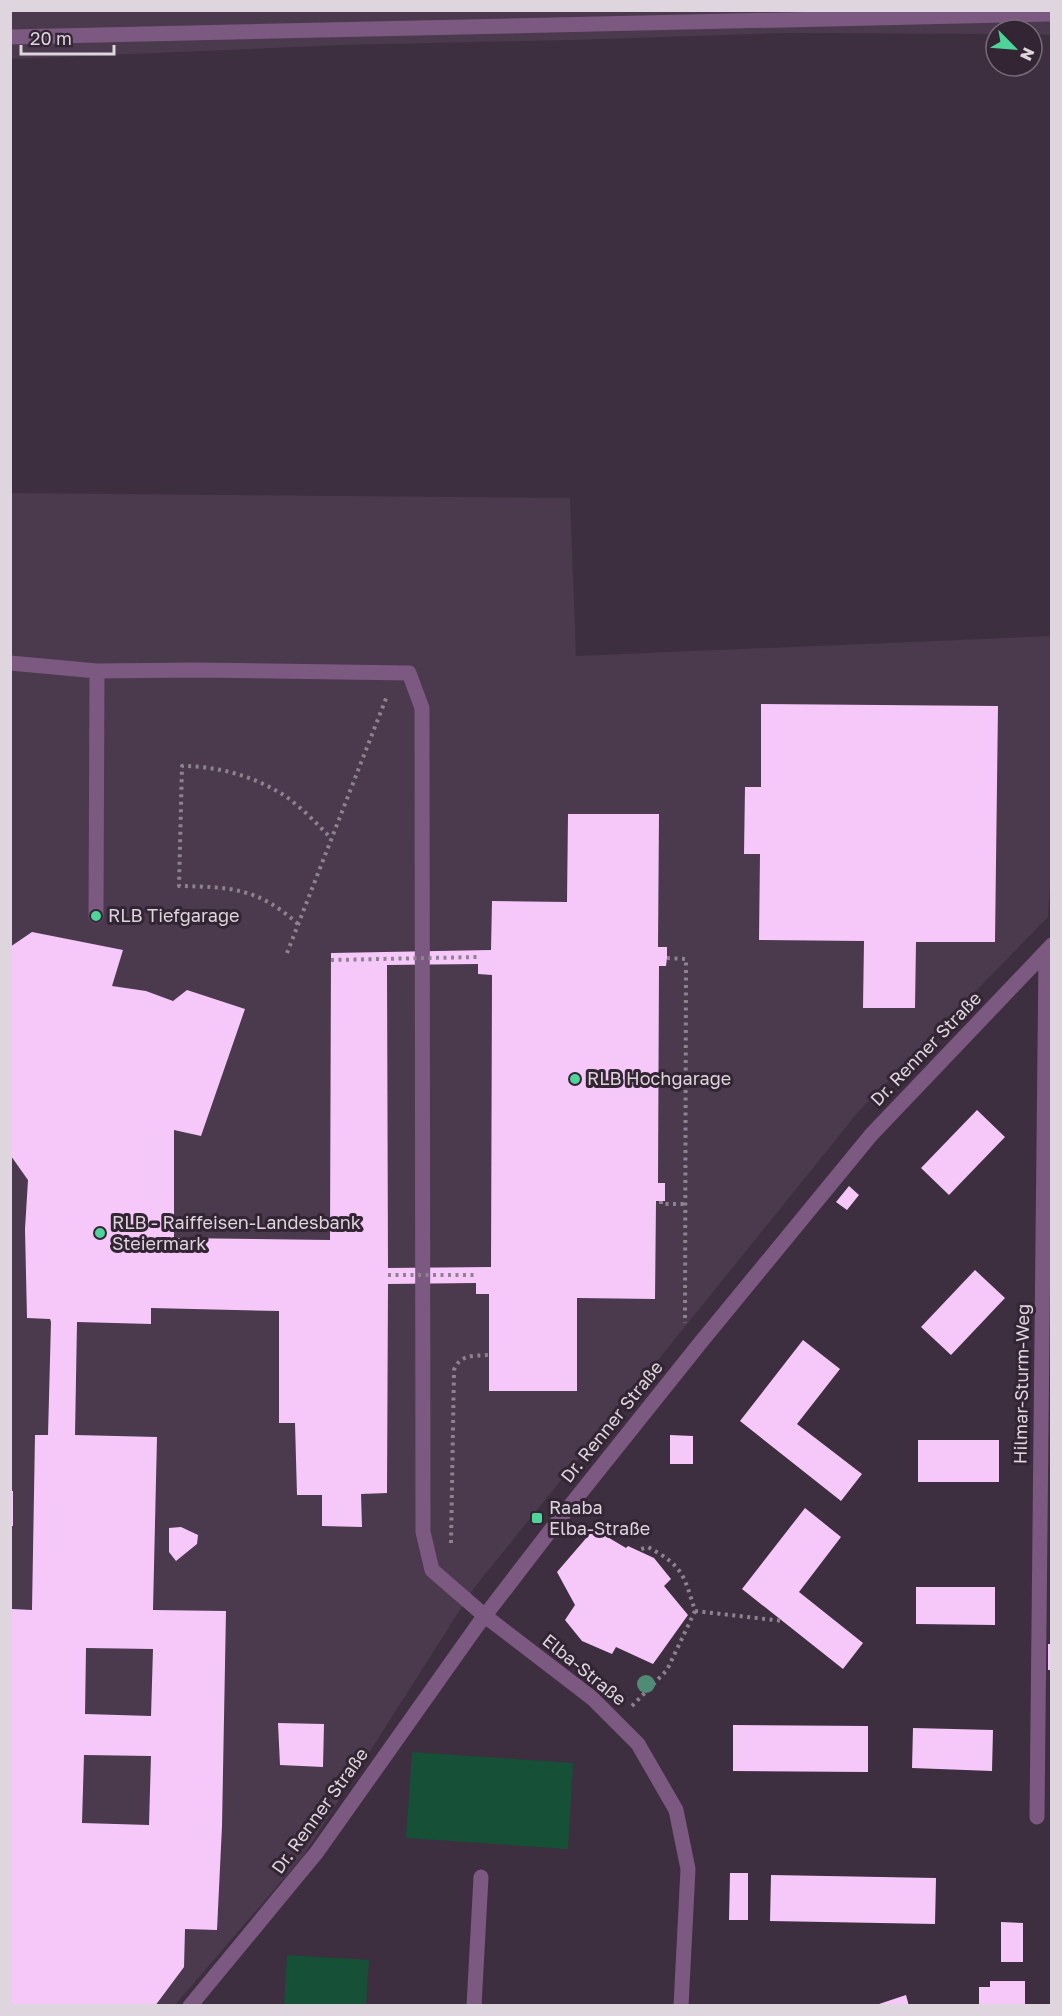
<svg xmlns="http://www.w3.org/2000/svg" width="1062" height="2016" viewBox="0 0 1062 2016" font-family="'Golos Text',sans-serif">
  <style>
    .built { fill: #4b394d }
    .green { fill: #155037 }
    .building { fill: #f6c8fa; fill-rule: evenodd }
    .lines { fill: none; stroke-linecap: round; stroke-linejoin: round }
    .path { stroke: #8e828f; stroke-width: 4; stroke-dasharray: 3 4.5; stroke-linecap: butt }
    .lane { stroke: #7c5980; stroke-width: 15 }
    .street { stroke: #7c5980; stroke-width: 15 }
    .path-bridge { stroke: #8e828f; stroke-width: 4; stroke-dasharray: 3 4.5; stroke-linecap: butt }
    .tree { fill: #508c75 }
    .poi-dot { fill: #4ed399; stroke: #332534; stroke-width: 2 }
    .labels { text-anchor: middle; stroke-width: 6; stroke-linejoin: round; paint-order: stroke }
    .poi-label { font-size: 18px; fill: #ded5de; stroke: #332534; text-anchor: start }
    .street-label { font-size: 18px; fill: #ded5de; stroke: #332534 }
  </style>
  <rect width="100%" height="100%" fill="#3d2f3f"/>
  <path class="built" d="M1051,10L1052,35L1032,34V30H996V34L784,33L571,40L342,45L11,59L10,11Z
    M11,493L570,498L576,656L1051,636L1052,852L1048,917L859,1111L474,1588L304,1855L175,2005L11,2006Z"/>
  <path class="green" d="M412,1752L573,1763L568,1849L406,1838Z
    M287,1955L369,1960L366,2005H284Z"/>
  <path class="building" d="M761,704L998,706L995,942H916L915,1008H863L864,941L759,940L760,854H744L745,787H761Z
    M568,814H659L658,947H667V958L666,966H659L658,1183H665V1201H656L655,1299L577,1298V1391H489V1294H476V1283L388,1284L387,1493L361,1494L362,1527L322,1526V1495H297L295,1423H279V1311L151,1308V1324L77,1322L75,1435L157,1437L153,1610L226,1611L222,1826L217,1930L185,1929L184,1967L155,2006H10L12,1609L32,1610L35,1435H48L51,1322L50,1319L27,1318L25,1229L28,1180L11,1156L10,1151V947L32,932L123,950L112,986L146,991L173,1001L187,990L245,1009L201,1136L174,1130V1238L330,1240L331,953L491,950L492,901L567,902ZM478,964V974L492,975L491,1267L388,1268L387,965ZM86,1648L153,1649L151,1716L85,1714ZM84,1755L151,1756L149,1825L82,1823Z
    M977,1110L1005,1137L949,1195L921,1168Z
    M849,1186L859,1195L847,1210L836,1202Z
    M975,1270L1005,1298L951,1355L921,1327Z
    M803,1340L840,1369L797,1424L862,1474L841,1501L740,1421Z
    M670,1435L693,1436V1464H670Z
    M918,1440H999V1482H918Z
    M10,1491H13V1526H10Z
    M805,1508L841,1537L799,1592L863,1643L843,1669L742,1589Z
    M181,1527L198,1535L197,1544L176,1561L169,1552V1528Z
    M594,1529L626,1548L628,1546L654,1558L671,1579L664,1586L688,1615L653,1664L616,1647L612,1654L582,1641L565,1620L575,1605L557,1572Z
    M916,1587H995V1625L916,1624Z
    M1048,1644H1052V1670H1048Z
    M278,1723L324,1724L323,1767L280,1765Z
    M733,1725L868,1726V1772L733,1771Z
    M913,1728L993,1730L992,1771L912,1768Z
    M730,1873H748V1920H729Z
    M771,1875L936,1878L935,1924L770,1921Z
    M1001,1922L1023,1923V1962H1001Z
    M990,1981H1025V2006H979V1987H990Z
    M906,1995L909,2006H876V2005Z"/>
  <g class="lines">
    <path class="path" d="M298,924C258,888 231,887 179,886L182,766C213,766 247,774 275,790C296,801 314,821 331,838
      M287,953L387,696
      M667,958L686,959L685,1323
      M661,1201V1204H685
      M451,1543L454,1370C460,1354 474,1356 489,1355
      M695,1611L783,1621
      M632,1706L667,1670L695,1611C684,1575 683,1566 648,1547L638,1550"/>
    <path class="lane" d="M10,663L97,671L196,670L409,673L422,708L423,1532L432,1570L485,1616
      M96,916L97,671
      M474,2006L481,1877"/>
    <path class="street" d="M10,37L1052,14
      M485,1616L592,1698L638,1744L676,1810L688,1869L681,2006
      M1037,1817L1046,952
      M190,2006L317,1852L477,1626L550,1531L701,1342L871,1135L1052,945"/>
    <path class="path-bridge" d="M331,960L478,957
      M388,1275H476"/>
  </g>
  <circle class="tree" cx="646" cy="1684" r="9"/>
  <g class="poi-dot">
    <circle cx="96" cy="916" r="6"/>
    <circle cx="575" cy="1079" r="6"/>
    <circle cx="100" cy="1233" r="6"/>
    <rect x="531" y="1512" width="12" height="12" rx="3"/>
  </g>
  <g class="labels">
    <g class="poi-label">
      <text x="108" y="922">RLB Tiefgarage</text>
      <text x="587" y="1085">RLB Hochgarage</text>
      <text x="112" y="1229">RLB - Raiffeisen-Landesbank<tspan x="112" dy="21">Steiermark</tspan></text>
      <text x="549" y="1514">Raaba<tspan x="549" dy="21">Elba-Straße</tspan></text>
    </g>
    <g class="street-label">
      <text transform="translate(926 1049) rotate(-46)" y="6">Dr. Renner Straße</text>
      <text transform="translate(1022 1384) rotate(-89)" y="6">Hilmar-Sturm-Weg</text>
      <text transform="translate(612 1422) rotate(-51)" y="6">Dr. Renner Straße</text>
      <text transform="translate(584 1670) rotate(39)" y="6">Elba-Straße</text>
      <text transform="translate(320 1811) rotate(-54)" y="6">Dr. Renner Straße</text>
    </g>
  </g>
  <rect width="1062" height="2016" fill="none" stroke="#ded5de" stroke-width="24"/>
  <g transform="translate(1014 48) rotate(115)"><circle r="28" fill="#332534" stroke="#776b78" stroke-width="1.5"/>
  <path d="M0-4.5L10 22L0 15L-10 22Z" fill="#4ed399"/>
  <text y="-9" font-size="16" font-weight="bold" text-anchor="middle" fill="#ded5de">N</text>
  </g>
  <path d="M21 45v9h93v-9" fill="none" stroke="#ded5de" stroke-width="3"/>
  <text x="30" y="45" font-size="18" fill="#ded5de" stroke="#332534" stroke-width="4.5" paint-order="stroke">20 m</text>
</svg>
